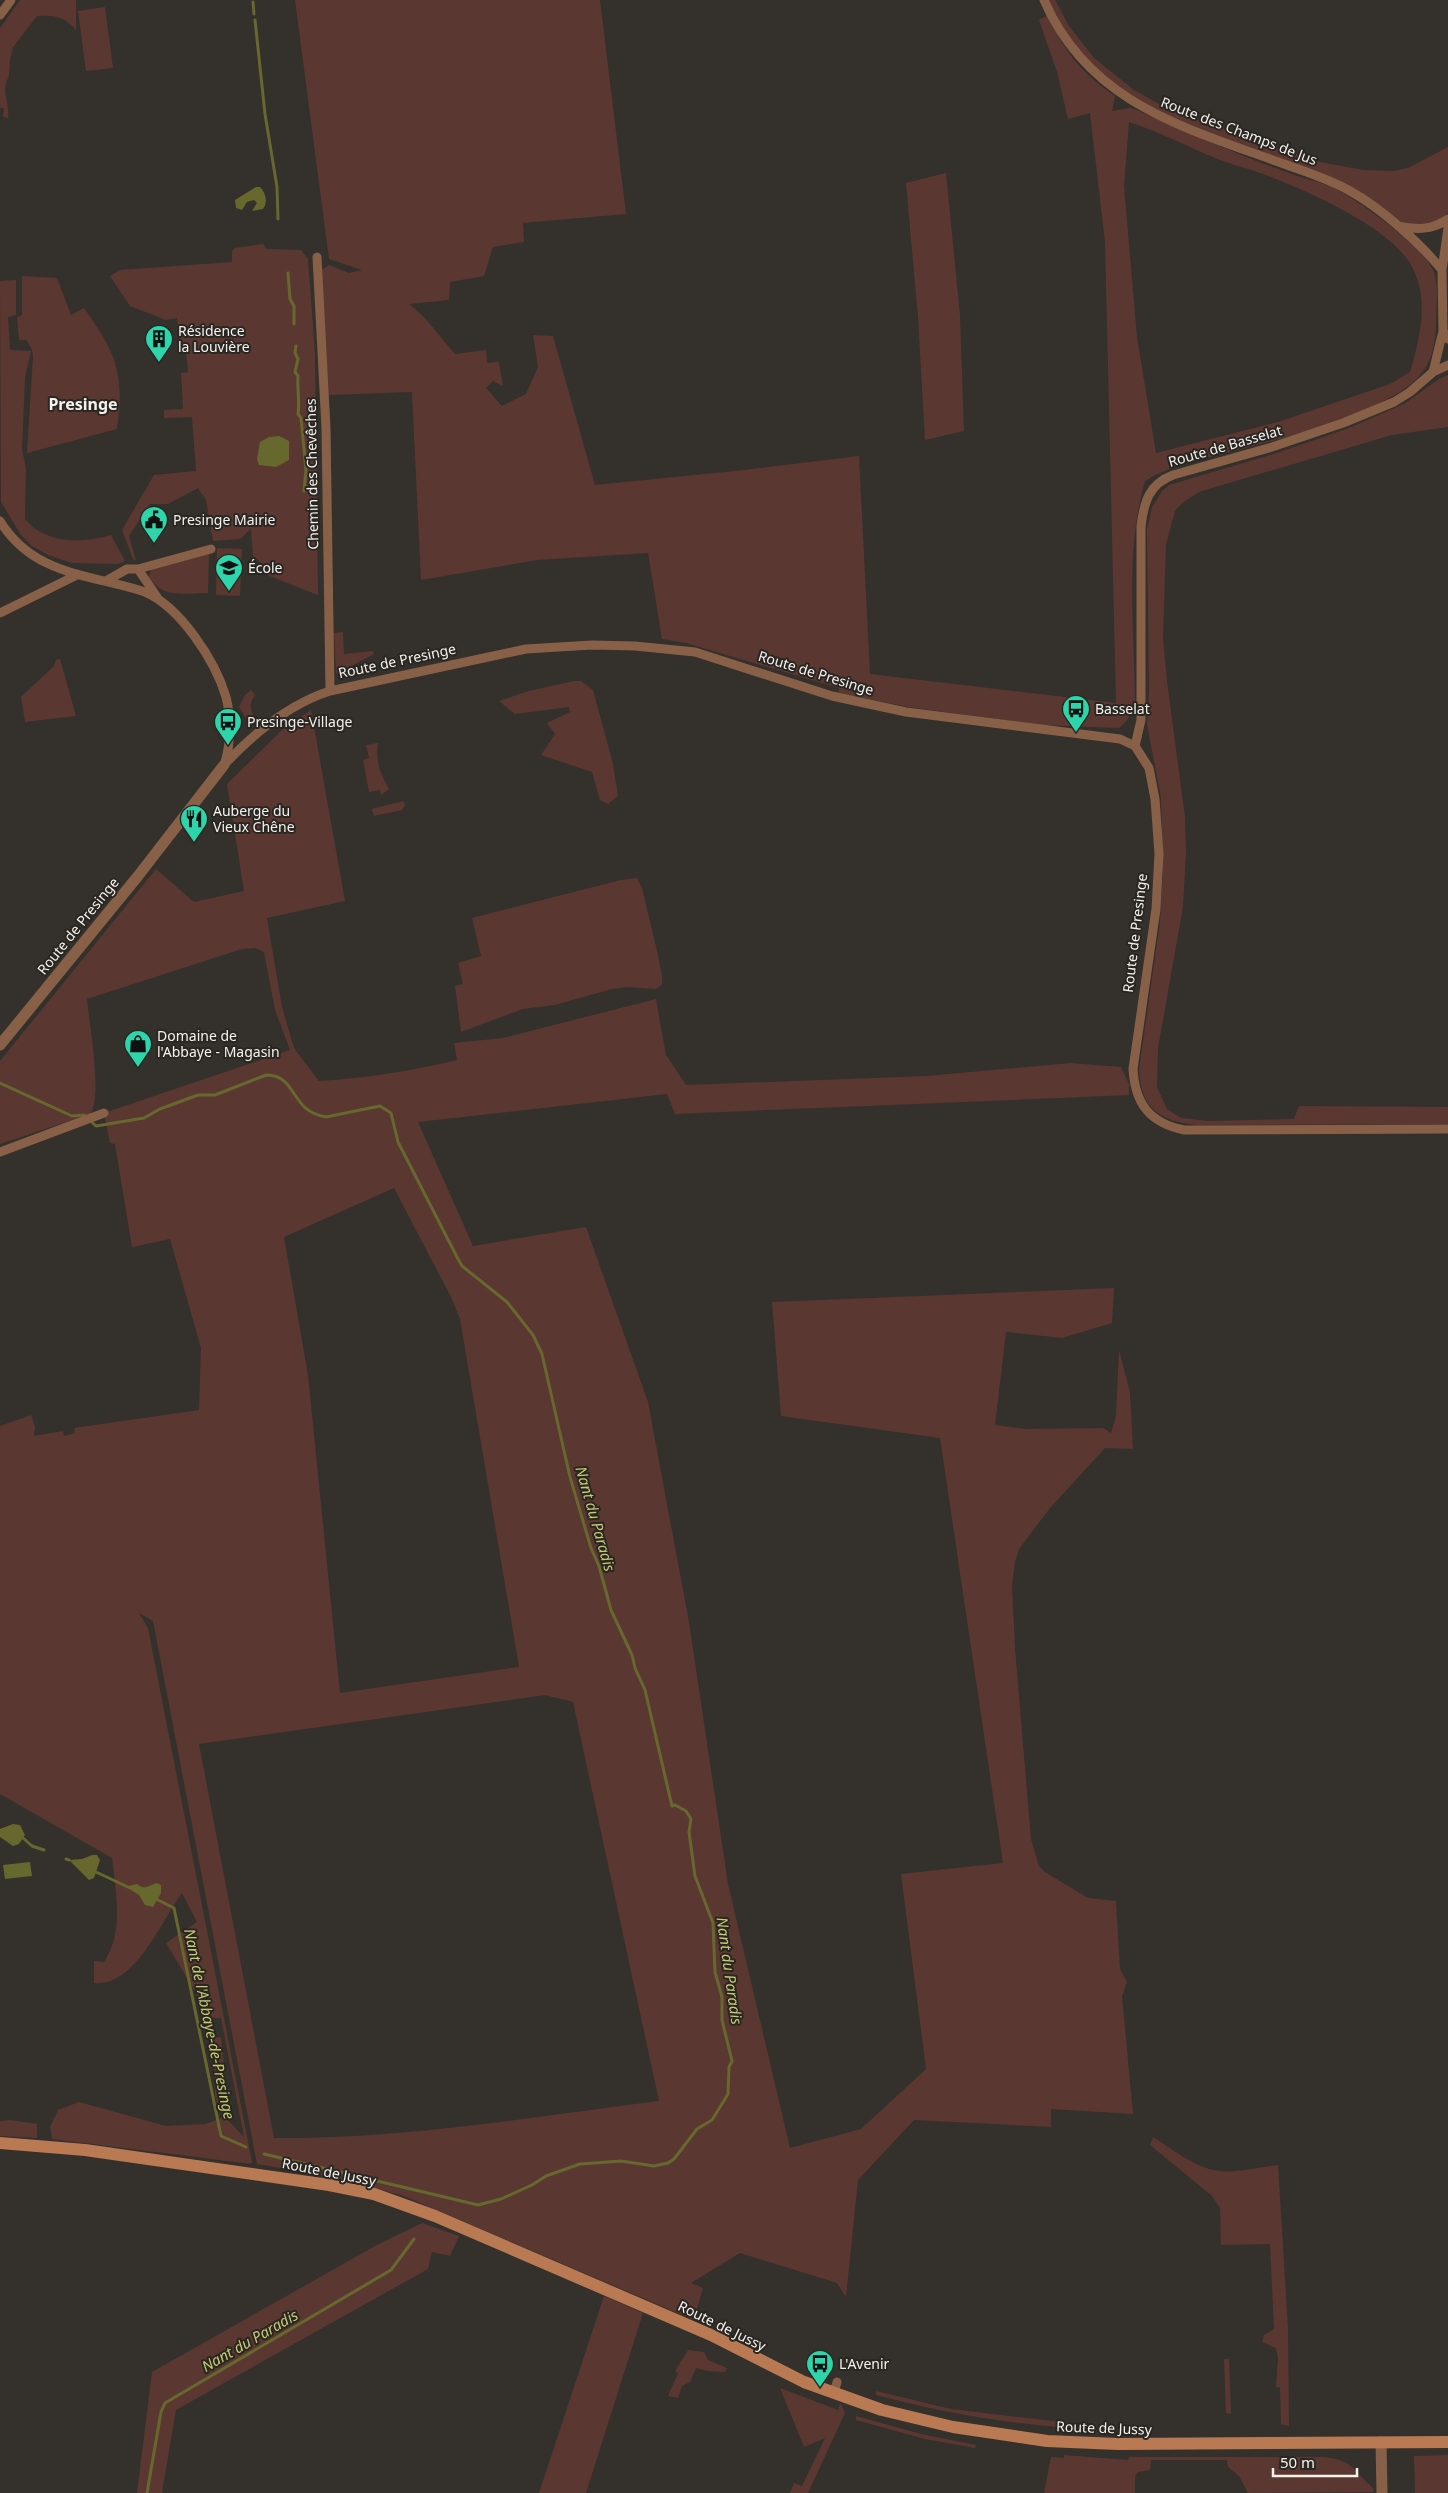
<svg xmlns="http://www.w3.org/2000/svg" width="1448" height="2493" viewBox="0 0 1448 2493" font-family="'Noto Sans',sans-serif">
  <style>
    .green { fill: #5a3831; fill-rule: evenodd }
    .water { fill: #66682e }
    .lines { fill: none; stroke-linecap: round; stroke-linejoin: round }
    .stream { stroke: #66682e; stroke-width: 3 }
    .minor { stroke: #886048; stroke-width: 9 }
    .tertiary { stroke: #886048; stroke-width: 11 }
    .secondary { stroke: #b97a53; stroke-width: 12 }
    .labels { text-anchor: middle; stroke-width: 4; stroke-linejoin: round; paint-order: stroke }
    .street-label { font-size: 14px; fill: #f4f1ee; stroke: #2a2621 }
    .poi-label { font-size: 14px; fill: #f4f1ee; stroke: #2a2621; text-anchor: start }
    .water-label { font-size: 15px; font-style: italic; fill: #c5ca73; stroke: #2a2621 }
    .quarter-label { font-size: 16px; font-weight: bold; fill: #f4f1ee; stroke: #2a2621 }
  </style>
  <rect width="100%" height="100%" fill="#34302b"/>
  <path class="green" d="M20,0H76V30C64,16 55,15 37,16L13,47L10,60L9,76C0,93 10,100 8,118L3,117L4,108H0V28Z
    M295,0H600L626,214L523,223L524,242L493,247L484,276L450,282L449,300L409,304L424,317L455,354L486,350L487,363L499,362L503,386L493,381L486,388L502,406L526,394L538,367L533,335L553,336L595,485L735,471L859,456L870,674L1116,703L1105,242L1090,113L1068,119L1057,72L1039,20L1047,16C1068,55 1078,70 1115,96L1112,111L1130,108L1139,111C1188,133 1238,155 1289,173C1303,179 1319,181 1332,187C1357,199 1422,246 1433,270C1440,286 1436,306 1436,323C1436,376 1408,391 1363,410C1324,427 1282,439 1241,449C1208,458 1174,463 1145,481C1125,551 1134,627 1135,700L1128,719L1119,728L1043,725L908,707L839,693V688L686,643L662,639L648,553L537,560L421,580L412,392L329,395L320,271L329,265L349,273L362,270L329,259ZM1129,122C1160,132 1190,148 1220,160C1233,165 1247,168 1260,173C1302,188 1389,226 1411,265C1430,298 1420,338 1410,372L1390,384L1278,422L1156,453L1137,337L1124,186Z
    M1048,0H1055L1069,26L1094,58L1134,90L1172,111L1320,162L1363,170L1394,171L1408,168L1448,147V213C1437,223 1424,226 1410,224C1386,220 1370,196 1349,186C1270,148 1168,133 1100,74C1077,54 1063,27 1048,0Z
    M105,7L113,68L86,71L78,11Z
    M946,173L960,315L964,431L925,440L918,317L906,183Z
    M263,244L266,249L301,250L308,259L315,353L318,595L262,573C262,565 261,560 253,557L251,529L240,539L213,541L206,500L198,488L168,504H150L129,536L136,561L133,559L122,530L154,475L196,471L192,417L164,418V410L183,409L181,373L188,372L186,352H180L177,318L166,320L130,306L110,276L120,270L232,262V251L235,248Z
    M22,276L57,278L71,315L84,308C116,353 125,373 117,429L27,453L33,357L32,349L26,340H19L17,317L22,315Z
    M16,280V315L8,317L10,350L31,351L25,377L22,449L26,469L25,519C46,544 82,544 111,535L125,561L118,564L72,563L48,555L32,546L21,535L1,502L0,281Z
    M1448,375V427L1392,435L1212,488L1199,492L1182,503L1175,511L1166,544L1163,639L1167,681L1185,817L1186,852L1183,907L1158,1048L1157,1087L1167,1109L1181,1118L1209,1121L1294,1119L1299,1106L1448,1107V1124L1197,1125C1160,1121 1141,1109 1139,1070L1160,922L1163,872L1161,798L1147,724L1149,690L1147,530L1152,507L1162,491L1169,485L1277,453L1349,428L1404,404L1439,379Z
    M217,548L242,549L240,596L216,595Z
    M209,554L208,593C185,593 162,599 149,577L151,569Z
    M343,632L344,654L373,651L374,654L336,674L334,633Z
    M60,659L76,716L25,722L21,697L54,666L56,660Z
    M574,681H581L593,690L613,764L618,796L608,804L600,800L592,772L541,755L555,734L547,723L570,712L569,707L515,714L499,701L529,691Z
    M251,690L255,695C249,702 250,710 254,717L259,719L253,724L248,721L239,707L245,695Z
    M311,710L345,901L267,918L282,1007L294,1048L319,1081C367,1078 411,1071 457,1060L454,1043L503,1038L656,999L666,1055L686,1085L926,1076L1071,1063L1121,1067L1129,1084V1095L675,1114L667,1094L418,1122L473,1246L586,1227L648,1402L689,1622L728,1884L790,2148L861,2129L926,2069L901,1874L1003,1863L940,1438L781,1416L772,1302L1114,1288L1112,1323L1062,1338L1006,1332L995,1425L1027,1429L1103,1428L1111,1433L1116,1416L1119,1350L1130,1392L1133,1449L1105,1448L1050,1508L1019,1549L1015,1562L1012,1586L1015,1648L1031,1839L1039,1866L1045,1872L1088,1898L1116,1901L1120,1969L1127,1982L1122,1996L1133,2114L1051,2109V2127L914,2120L858,2180L846,2297L837,2283L740,2253L691,2283L703,2288L694,2320L404,2196L334,2177L257,2164L153,1621L139,1613L148,1628L252,2162L251,2164L52,2139L50,2127L58,2110L79,2102L166,2126L205,2124L225,2117L244,2137L221,2018H211L166,1943L197,1922L182,1893C160,1923 135,1987 94,1983V1961L104,1962C124,1932 116,1892 112,1858L0,1794V1426L31,1415L35,1427L34,1436L63,1431L64,1436L75,1433L74,1428L199,1410L201,1348L170,1239L132,1247L115,1144L110,1143L104,1113L290,1050L275,1010L264,952L255,948L242,949L87,999C89,1022 103,1098 90,1114L0,1144V1061L156,869L194,902L244,891L227,784L283,729ZM394,1188L451,1297L460,1319L519,1667L340,1693L308,1375L284,1237ZM545,1695L573,1702L659,2101C531,2117 403,2139 274,2138L199,1744Z
    M378,743C375,760 380,773 389,789L381,795L380,790L369,792L363,760L369,758L366,745Z
    M403,801L405,805L402,810L374,816L372,809Z
    M637,878L642,888L658,955L662,976V984L659,987L655,989L628,987L612,989L555,1005L523,1009L461,1032L455,986L463,984L458,963L481,956L472,918L621,880Z
    M221,2037L229,2111L221,2112L215,2096L214,2038Z
    M10,2120L37,2124V2138L0,2136V2121Z
    M1153,2137C1174,2150 1195,2168 1219,2171C1237,2173 1260,2167 1278,2165L1288,2328L1289,2426L1281,2424L1280,2387H1276L1278,2358L1276,2348L1262,2342L1264,2335L1274,2329L1270,2244L1221,2245L1220,2208L1212,2196L1150,2145Z
    M422,2223L459,2236L450,2256L432,2252L428,2269L176,2410L162,2493H137L152,2372L375,2246Z
    M604,2296L643,2313L586,2493H539Z
    M688,2350L704,2352L708,2360L727,2368L725,2372L707,2371L696,2368L690,2382L682,2386L678,2398L668,2396L678,2373L675,2371Z
    M1224,2359H1229L1231,2414L1226,2413Z
    M780,2388L838,2410L840,2403L845,2413L808,2493H790L794,2483L802,2486L825,2438L804,2447Z
    M876,2391L951,2409L1070,2423L1069,2428C1003,2423 940,2412 876,2395Z
    M856,2416L921,2434L976,2445L975,2448L925,2439L856,2420Z
    M1064,2455L1128,2460L1129,2457H1325C1354,2461 1353,2470 1373,2488L1374,2492L1248,2493L1239,2476L1228,2467L1227,2460H1151L1150,2470L1138,2472L1135,2476V2493H1044L1051,2457L1064,2458Z
    M1448,2455V2493H1415L1414,2456Z"/>
  <path class="water" d="M256,187H260C266,193 268,202 263,209L252,211L257,203L254,200L247,202L242,210L236,208L235,200Z
    M279,436L289,441V460L276,467L259,465L257,459L260,442L269,437Z
    M13,1824L20,1825L25,1835L19,1844L13,1846L0,1837V1829Z
    M92,1855H97L100,1860L94,1878L89,1880L69,1860L82,1859Z
    M30,1862L32,1876L5,1879L3,1865Z
    M157,1883L161,1885V1893L153,1907L145,1905L139,1895L128,1888L129,1886L137,1884C145,1891 149,1885 157,1883Z"/>
  <g class="lines">
    <path class="stream" d="M253,2L254,14
      M255,20L265,114L277,187L278,219
      M288,273L290,299L294,306V324
      M296,346L295,353L298,359L295,372L298,376C297,390 300,402 298,414L301,418L306,470L304,491
      M0,1083L72,1116L84,1115L96,1126L144,1118L160,1109L198,1095H215L266,1075C298,1075 289,1111 326,1117L380,1106L391,1113L398,1142L458,1259L462,1266L507,1302L533,1335L542,1354L570,1477L591,1548L599,1566L611,1610L632,1655L635,1668L645,1690L672,1806L675,1805L686,1811L691,1819L689,1832L695,1876L713,1923L715,1972L722,1997V2020L732,2061L729,2067L728,2094L712,2120L697,2129L674,2159L668,2163L654,2166L621,2161L580,2164L546,2176L532,2185L501,2199L478,2205L264,2154
      M23,1838L32,1846L44,1850
      M66,1859L69,1860
      M96,1872L128,1887
      M158,1900L174,1908L221,2136L246,2147
      M147,2493L161,2412L165,2403L391,2270L414,2239"/>
    <path class="minor" d="M1044,0C1089,104 1186,128 1284,164C1306,172 1329,179 1350,191C1381,208 1420,243 1442,270
      M0,15L11,0
      M1398,226C1417,230 1432,230 1448,219
      M1448,228L1442,270L1443,331L1448,339
      M317,257L326,428L330,691
      M1433,372L1443,331
      M0,521C34,576 90,574 145,592C180,607 215,660 226,697C231,716 231,743 225,762
      M138,569L211,549
      M106,581L127,569H138L157,597
      M0,613L77,575
      M1135,746L1141,720V526C1144,502 1149,484 1173,475L1272,447L1343,423L1394,402L1410,392L1433,372L1448,365
      M224,765C253,734 289,704 330,691L526,649L592,645L635,646L695,652L832,696L906,712L1120,739L1135,746L1149,768L1155,799L1159,854L1156,909L1133,1069C1135,1104 1150,1123 1184,1130L1448,1129
      M0,1152L104,1113
      M834,2393L837,2382"/>
    <path class="tertiary" d="M0,1045L138,876L224,765
      M1381,2442L1382,2493"/>
    <path class="secondary" d="M0,2143L85,2150L329,2185L374,2194L435,2216L711,2335L804,2382L882,2410L953,2427L1047,2441L1118,2444L1448,2442"/>
  </g>
  <defs>
    <symbol id="building-pin" viewBox="-11 -11 22 30"><path d="M0 17L-7.5 6A9.5 9.5 0 1 1 7.5 6Z" fill="#2dd5ab" stroke="#2a2621"/><path d="M-4-6H4V6H1V3H-1V6H-4ZM-2.5-4.3h1.7v1.8h-1.7ZM.8-4.3h1.7v1.8H.8ZM-2.5-1h1.7V.8h-1.7ZM.8-1h1.7V.8H.8Z" fill="#111"/></symbol>
    <symbol id="civic-pin" viewBox="-11 -11 22 30"><path d="M0 17L-7.5 6A9.5 9.5 0 1 1 7.5 6Z" fill="#2dd5ab" stroke="#2a2621"/><path d="M-.6-6.5H3V-4.5H.6V-3L4-1V1h2V6H-6V1h2V-1L-.6-3ZM-1.2 2.5V6h2.4V2.5Z" fill="#111"/></symbol>
    <symbol id="school-pin" viewBox="-11 -11 22 30"><path d="M0 17L-7.5 6A9.5 9.5 0 1 1 7.5 6Z" fill="#2dd5ab" stroke="#2a2621"/><path d="M0-5L7-2L0 1L-7-2ZM-4 1L0 2.5L4 1V4Q0 6-4 4Z" fill="#111"/></symbol>
    <symbol id="bus-pin" viewBox="-11 -11 22 30"><path d="M0 17L-7.5 6A9.5 9.5 0 1 1 7.5 6Z" fill="#2dd5ab" stroke="#2a2621"/><path d="M-5-6H5V4H4V6H2V4H-2V6H-4V4H-5ZM-3.5-4V0h7V-4ZM-3.5 1.2v1.5H-2V1.2ZM2 1.2v1.5H3.5V1.2Z" fill="#111"/></symbol>
    <symbol id="restaurant-pin" viewBox="-11 -11 22 30"><path d="M0 17L-7.5 6A9.5 9.5 0 1 1 7.5 6Z" fill="#2dd5ab" stroke="#2a2621"/><path d="M-5-6h1v4h1v-4h1v4h1v-4h1v5L-1.5 .5V6h-2V.5L-5-1ZM5-6V6H3V1.5H1.5Q1.5-4 5-6Z" fill="#111"/></symbol>
    <symbol id="shop-pin" viewBox="-11 -11 22 30"><path d="M0 17L-7.5 6A9.5 9.5 0 1 1 7.5 6Z" fill="#2dd5ab" stroke="#2a2621"/><path d="M-5-2.5h2.3a2.7 3.5 0 0 1 5.4 0H5L5.5 6h-11ZM-1.5-2.5h3a1.5 2.3 0 0 0-3 0Z" fill="#111"/></symbol>
  </defs>
  <g fill-rule="evenodd">
    <use href="#building-pin" x="143" y="323" width="32" height="43"/>
    <use href="#civic-pin" x="138" y="504" width="32" height="43"/>
    <use href="#school-pin" x="213" y="552" width="32" height="43"/>
    <use href="#bus-pin" x="1060" y="693" width="32" height="43"/>
    <use href="#bus-pin" x="212" y="706" width="32" height="43"/>
    <use href="#restaurant-pin" x="178" y="803" width="32" height="43"/>
    <use href="#shop-pin" x="122" y="1028" width="32" height="43"/>
    <use href="#bus-pin" x="804" y="2348" width="32" height="43"/>
  </g>
  <g class="labels">
    <g class="street-label">
      <text transform="translate(1239 131) rotate(21)" y="5">Route des Champs de Jus</text>
      <text transform="translate(1225 446) rotate(-16)" y="5">Route de Basselat</text>
      <text transform="translate(312 474) rotate(-91)" y="5">Chemin des Chevêches</text>
      <text transform="translate(397 661) rotate(-12)" y="5">Route de Presinge</text>
      <text transform="translate(816 673) rotate(17)" y="5">Route de Presinge</text>
      <text transform="translate(78 926) rotate(-51)" y="5">Route de Presinge</text>
      <text transform="translate(1135 933) rotate(-83)" y="5">Route de Presinge</text>
      <text transform="translate(329 2172) rotate(11)" y="5">Route de Jussy</text>
      <text transform="translate(722 2326) rotate(26)" y="5">Route de Jussy</text>
      <text transform="translate(1104 2428) rotate(2)" y="5">Route de Jussy</text>
    </g>
    <g class="poi-label">
      <text x="178" y="336">Résidence<tspan x="178" dy="16">la Louvière</tspan></text>
      <text x="173" y="525">Presinge Mairie</text>
      <text x="248" y="573">École</text>
      <text x="1095" y="714">Basselat</text>
      <text x="247" y="727">Presinge-Village</text>
      <text x="213" y="816">Auberge du<tspan x="213" dy="16">Vieux Chêne</tspan></text>
      <text x="157" y="1041">Domaine de<tspan x="157" dy="16">l'Abbaye - Magasin</tspan></text>
      <text x="839" y="2369">L'Avenir</text>
    </g>
    <g class="water-label">
      <text transform="translate(595 1519) rotate(74)" y="5">Nant du Paradis</text>
      <text transform="translate(729 1971) rotate(82)" y="5">Nant du Paradis</text>
      <text transform="translate(209 2024) rotate(78)" y="5">Nant de l'Abbaye-de-Presinge</text>
      <text transform="translate(250 2341) rotate(-30)" y="5">Nant du Paradis</text>
    </g>
    <g class="quarter-label">
      <text x="83" y="410">Presinge</text>
    </g>
  </g>
  <path d="M1273 2468v8h84v-8" fill="none" stroke="#f4f1ee" stroke-width="2.5"/>
  <text x="1280" y="2468" font-size="15" fill="#f4f1ee" stroke="#2a2621" stroke-width="4" paint-order="stroke">50 m</text>
</svg>
